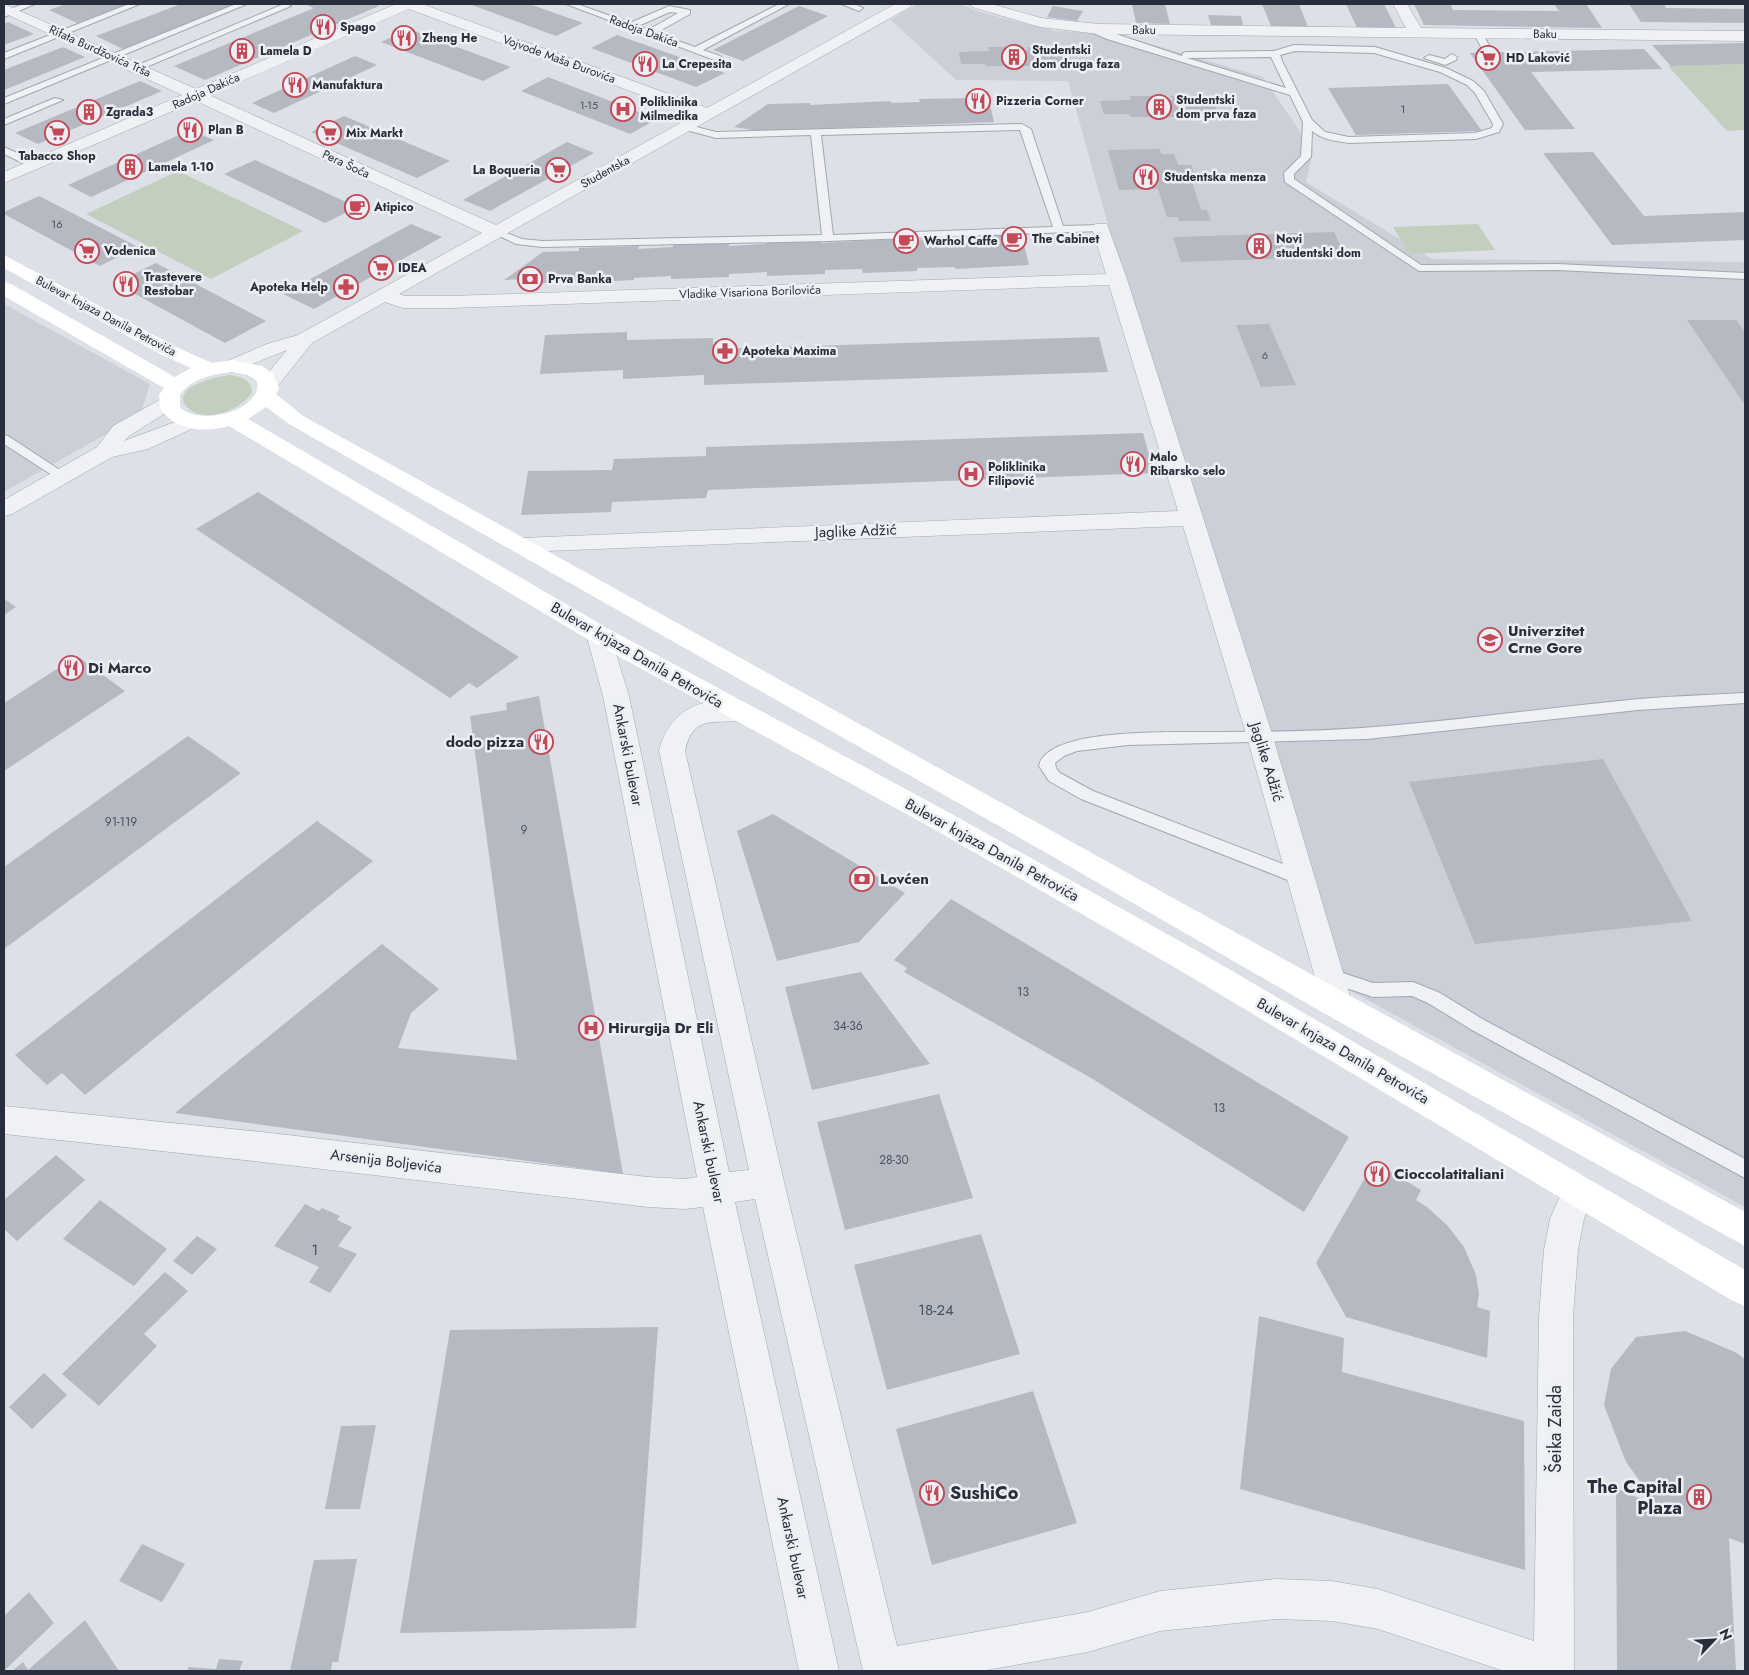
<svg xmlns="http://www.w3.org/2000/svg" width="1749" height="1675" viewBox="0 0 1749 1675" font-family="Jost,sans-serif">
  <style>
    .built { fill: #cbcfd7 }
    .green { fill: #c2cfbe }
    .building { fill: #b4b9c2 }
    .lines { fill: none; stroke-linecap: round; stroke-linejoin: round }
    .service-casing { stroke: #a3a7af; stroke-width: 2 }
    .minor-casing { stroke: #a3a7af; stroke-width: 1 }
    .service { fill: #eff1f4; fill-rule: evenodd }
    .minor { fill: #eff1f4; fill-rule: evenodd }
    .secondary { fill: #fff; fill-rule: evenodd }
    .labels { text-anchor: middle; stroke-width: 5; stroke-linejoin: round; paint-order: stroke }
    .far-number-label { font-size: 11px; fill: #4b515d }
    .far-poi-label { font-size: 12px; font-weight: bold; fill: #282e3b; stroke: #eceff3; text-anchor: start }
    .far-street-label { font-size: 12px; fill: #282e3b; stroke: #eceff3 }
    .number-label { font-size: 12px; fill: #4b515d }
    .street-label { font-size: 15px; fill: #282e3b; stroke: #eceff3 }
    .poi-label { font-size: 15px; font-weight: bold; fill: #282e3b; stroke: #eceff3; text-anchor: start }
    .near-number-label { font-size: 15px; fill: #4b515d }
    .near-street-label { font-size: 18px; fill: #282e3b; stroke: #eceff3 }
    .near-poi-label { font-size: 18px; font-weight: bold; fill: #282e3b; stroke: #eceff3; text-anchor: end }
  </style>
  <rect width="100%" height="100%" fill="#dde0e6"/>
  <path class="built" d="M917,4H960L980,12L1055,31L1116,34L1263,77L1313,151L1306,182L1432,259L1745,262V1207L1342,986L1127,293L1068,81L956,80L891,20Z
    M4,304L150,384L140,415L4,492Z"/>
  <path class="green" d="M1745,64V130L1727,131L1668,66Z
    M178,171L303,231L211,279L86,214Z
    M1478,224L1495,250L1409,254L1393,227Z
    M230,375C241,377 251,379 252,392C242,410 205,424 188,408C167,387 219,376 230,375Z"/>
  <path class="building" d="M66,4H128L77,23L49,10Z
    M181,4H238L123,49L96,36Z
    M304,4H374L379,6L205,80L174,66L314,8Z
    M469,4H529L583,23L556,36Z
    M1132,4H1165L1170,24L1136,23Z
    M1262,4H1299L1308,27L1271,26Z
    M1346,4H1384L1396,28H1357Z
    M1414,4H1450L1453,10L1559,11L1554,4H1586L1602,28L1424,25Z
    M1629,4H1664L1666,8L1745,9V23L1641,22Z
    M799,6L828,16L743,61L713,50Z
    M1053,6L1083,11L1077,21L1047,17Z
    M1208,15L1241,16L1243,25H1211Z
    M8,22L34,34L4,45V24Z
    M409,29L511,67L483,81L381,42Z
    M617,35L725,73L696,87L591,48Z
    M1745,43V64L1671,66L1652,45Z
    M63,47L85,57L4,90V70Z
    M988,47H1015L1016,51H1028L1027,47H1052L1053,51H1067L1070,63H1041L1042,66H986L985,64H961L959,52L989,51Z
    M1644,49L1662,69L1531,72L1575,129L1525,130L1470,53Z
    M355,56L377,65L274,113L252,103Z
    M548,77L657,119L630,134L521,91Z
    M140,81L162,91L38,144L15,133Z
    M1448,84L1482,131L1356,135L1328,88Z
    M1197,95L1198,100H1213L1218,113L1188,114L1189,117H1131L1129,114H1104L1100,101L1131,100L1130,96H1158L1160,100H1173L1171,96Z
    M974,98V101L989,100L994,122L759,131L734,127L768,104L810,103V105L891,101V103L920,102L919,99Z
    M344,116L450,161L417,178L311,132Z
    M190,130L214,140L91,197L68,185Z
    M567,142L594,153L490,211L463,200Z
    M1160,149L1161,154H1174L1178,165H1191L1197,182H1192L1201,210H1207L1211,221H1179L1178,217H1167L1158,189L1119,190L1108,150Z
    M1593,152L1644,216L1745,212V240L1612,245L1543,153Z
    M255,160L357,207L325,223L224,174Z
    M39,196L111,233L138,247L100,266L4,214V212Z
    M411,224L442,237L314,309L283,294Z
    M1334,232L1346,256L1181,262L1173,237Z
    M1004,235L1005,237H1022L1029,265L955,269V267L917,268V271L863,273L862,269L825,270V274L767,276V272L729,274V277L671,279V276L634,278V280L573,283L574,280L538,284V281L523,282V279L504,280L543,252L579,251V248L639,246L638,249L673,247V245L729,243V246L766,244V242L821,240V243L914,238V240Z
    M156,263L266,321L225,343L115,283Z
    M1687,320H1736L1745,332V405Z
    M1269,324L1296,385L1261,387L1236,325Z
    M627,332V340L713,338V349L1099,337L1108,372L704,385V375L623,379V370L540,374L545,335Z
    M1143,433L1154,473L708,490L706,498L612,502L611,512L521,515L528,471L612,470L614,459L706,456V447Z
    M258,492L519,657L477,688L469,683L450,698L196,529Z
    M4,599L16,607L4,615Z
    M77,656L125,691L4,771V703Z
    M539,696L623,1174L175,1113L382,944L439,989L411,1013L398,1048L517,1060L470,716L507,710L506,703Z
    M188,736L241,773L4,949V867Z
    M1603,759L1692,921L1475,944L1409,782Z
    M773,814L905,893L859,942L777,961L737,831Z
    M317,821L373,861L85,1095L62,1073L47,1085L15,1055Z
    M951,899L1349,1137L1304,1212L1091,1078L904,972L907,968L894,960Z
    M861,972L930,1064L812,1090L785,987Z
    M939,1094L973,1198L845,1230L817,1122Z
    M56,1155L85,1180L17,1241L4,1229V1200Z
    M1374,1162L1421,1190L1416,1200L1427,1207L1447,1225L1464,1247L1476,1275L1479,1294L1477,1307L1490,1311L1487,1358L1346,1317L1316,1263Z
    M100,1200L167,1249L134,1286L63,1239Z
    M305,1204L319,1211L322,1208L340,1216L337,1220L352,1227L338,1246L357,1254L330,1293L309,1282L319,1267L274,1246Z
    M981,1234L1020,1354L887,1390L854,1265Z
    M197,1236L217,1249L192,1275L173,1261Z
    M165,1272L188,1291L144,1334L157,1346L99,1406L62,1374Z
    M1259,1316L1344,1338L1342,1372L1524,1421L1525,1570L1240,1489Z
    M658,1327L636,1628L400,1633L450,1330Z
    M1685,1331L1735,1352L1745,1359V1544L1729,1538L1736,1671H1617L1616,1488L1659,1507L1626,1462L1604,1405L1611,1369L1636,1337Z
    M44,1373L67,1395L32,1429L9,1407Z
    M1033,1391L1077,1523L932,1565L896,1429Z
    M376,1425L360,1509H325L341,1426Z
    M142,1544L185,1564L162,1602L119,1581Z
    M357,1559L338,1662H332L331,1671H290L314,1560Z
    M29,1592L54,1623L4,1671V1616Z
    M85,1620L119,1671H12L23,1662L28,1670Z
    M219,1659L243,1661L239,1671H187L189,1667L216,1669Z"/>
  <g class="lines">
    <defs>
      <path id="service" d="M24,4H35L4,17V11Z
        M129,4H140L4,59V53Z
        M236,4H247L4,104V98Z
        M284,4L291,6L139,70L131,68Z
        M566,4H577L630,23L669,6L690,10V14L656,33L695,47L779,4H789L703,50L720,56L722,58L717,61ZM670,12L678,13L648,30L638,26Z
        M841,4H854L863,8L859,11Z
        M1092,26L1182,56L1183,53L1186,52L1274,51L1294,45L1375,47L1446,68L1473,81L1484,91L1503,124L1499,132L1476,139L1349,143C1336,141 1323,140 1312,131L1311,157L1294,174V179L1421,265L1557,264L1745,273V279L1557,270L1419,271L1285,182L1284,173L1301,156L1303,122L1290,95L1107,39L1089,31V27ZM1295,51L1374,53L1440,72L1467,85L1475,93L1493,124L1492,128L1475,133L1349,137L1325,132L1312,120L1283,63L1280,55ZM1271,57L1286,88L1187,58Z
        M1475,31H1481L1491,49L1489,51H1483L1474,33Z
        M1452,54L1457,57L1456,60L1445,65L1424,58L1429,55L1445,59Z
        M55,98L63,100L4,125V119Z
        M685,124L716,132L1022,124L1031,129L1063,226L1101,225L1106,228L1101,231L828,241L542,247L516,244L491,232L496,229L522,239L542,241L822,235L811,135L716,138L682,129V125ZM1020,130L1053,227L833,235L821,135Z
        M4,147L39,163L40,165L31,167L4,154Z
        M4,435L8,436L69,476L68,479H58L4,444Z
        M1745,693V703L1638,710L1367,739L1128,745L1077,751L1064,756L1055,763L1056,768L1060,773L1093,791L1309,874L1311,879L1309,884L1303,886L1081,799L1049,781L1039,766C1047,725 1187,733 1220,732C1276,732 1332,731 1387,726C1471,719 1555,707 1639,699C1674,696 1710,695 1745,693Z
        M1331,969L1373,983L1413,982L1440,993L1484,1020L1745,1159V1178L1472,1030L1428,1003L1412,996L1373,997L1325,981L1322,976L1325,971Z"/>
      <path id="minor" d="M4,4L196,89L396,4H422L707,108L895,4H912L910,7L399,294L405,296H451L1106,274L1092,228L1095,224H1107L1127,279L1273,737L1353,1006L1349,1015L1338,1019L1327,1015L1323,1006L1247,737L1183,526L521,552L513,550L509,545L513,540L521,538L1178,511L1109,285L451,308H403L385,302L312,343L276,388L269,390L262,388L259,384L287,350L232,372L225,370L222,366L225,362L267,344L298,335L482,233L196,101L4,183V172L182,95L4,13ZM409,9L695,115L496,225L209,95Z
        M970,4H992L1041,18L1099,24L1406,28L1393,4H1407L1421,28L1745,31V41L1099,34L1040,27L972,7Z
        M168,397L175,399L178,403L175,407L129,436L124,441L191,416L198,418L202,422L198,426L148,449L112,457L12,514L4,516V500L97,447L113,426L161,399Z
        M598,626L607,628L610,634L629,696L729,1172L749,1170L659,751C669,708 706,693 747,705L751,712L747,719C718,727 694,710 685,751L784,1182L897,1646L1088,1612L1160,1591L1276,1579L1332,1581L1378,1589L1534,1641L1539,1317L1544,1250L1550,1219L1567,1180L1579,1176L1591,1180L1595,1191L1584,1219L1578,1250L1573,1317L1574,1671H1504L1378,1629L1332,1621L1276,1619L1160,1631L1088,1652L981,1671H863L755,1199L735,1202L839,1671H799L703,1207L685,1209L648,1207L262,1162L4,1134V1106L262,1132L648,1177L685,1179L697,1177L603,696L586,634L589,628Z"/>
    </defs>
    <use href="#service" class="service-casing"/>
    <use href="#minor" class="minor-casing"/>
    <use href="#service" class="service"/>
    <use href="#minor" class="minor"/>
    <path class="secondary" d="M4,255L176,347L212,363L232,360L262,366L273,374L279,388L276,394L303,416C784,681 1263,950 1745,1212V1246L1327,1015L1029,843L289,424L266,407L248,419L607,628L950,813L1201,953L1745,1270V1306L1733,1301L1181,971L930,827L589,640L229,426C205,433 175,431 160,408L159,395L164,388L4,296V282L11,284L175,377L191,368L162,355L4,268ZM232,372L248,375L257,381C263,411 199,427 180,407V395C192,378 213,374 232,372Z"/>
  </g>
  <defs>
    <symbol id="restaurant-ring" viewBox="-11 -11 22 22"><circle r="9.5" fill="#eceff3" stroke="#c34957" stroke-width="1.5"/><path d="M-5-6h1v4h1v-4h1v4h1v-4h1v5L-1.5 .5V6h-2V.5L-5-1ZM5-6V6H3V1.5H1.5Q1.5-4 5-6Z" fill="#c34957"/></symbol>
    <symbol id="building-ring" viewBox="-11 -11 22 22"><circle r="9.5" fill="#eceff3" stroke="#c34957" stroke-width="1.5"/><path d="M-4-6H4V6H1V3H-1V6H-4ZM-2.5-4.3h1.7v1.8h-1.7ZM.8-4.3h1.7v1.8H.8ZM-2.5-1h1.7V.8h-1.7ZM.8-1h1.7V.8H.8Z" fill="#c34957"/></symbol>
    <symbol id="supermarket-ring" viewBox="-11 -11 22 22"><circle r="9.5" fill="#eceff3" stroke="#c34957" stroke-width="1.5"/><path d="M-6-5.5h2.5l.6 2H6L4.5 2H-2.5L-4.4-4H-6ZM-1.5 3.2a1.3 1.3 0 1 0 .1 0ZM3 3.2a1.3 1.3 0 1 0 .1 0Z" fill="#c34957"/></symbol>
    <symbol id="hospital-ring" viewBox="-11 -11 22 22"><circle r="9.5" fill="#eceff3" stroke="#c34957" stroke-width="1.5"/><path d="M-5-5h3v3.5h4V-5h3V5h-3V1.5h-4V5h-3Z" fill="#c34957"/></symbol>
    <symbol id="cafe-ring" viewBox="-11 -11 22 22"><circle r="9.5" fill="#eceff3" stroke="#c34957" stroke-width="1.5"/><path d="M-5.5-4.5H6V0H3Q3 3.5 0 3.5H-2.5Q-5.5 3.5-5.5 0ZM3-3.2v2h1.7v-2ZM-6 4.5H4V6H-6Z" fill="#c34957"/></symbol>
    <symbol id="bank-ring" viewBox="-11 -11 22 22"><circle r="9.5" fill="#eceff3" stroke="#c34957" stroke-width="1.5"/><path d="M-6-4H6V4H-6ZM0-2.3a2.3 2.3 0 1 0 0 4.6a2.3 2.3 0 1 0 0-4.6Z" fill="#c34957"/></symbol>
    <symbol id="pharmacy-ring" viewBox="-11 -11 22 22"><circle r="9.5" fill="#eceff3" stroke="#c34957" stroke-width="1.5"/><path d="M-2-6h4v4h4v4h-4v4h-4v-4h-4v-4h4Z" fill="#c34957"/></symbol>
    <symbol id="university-ring" viewBox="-11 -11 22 22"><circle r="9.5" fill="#eceff3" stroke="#c34957" stroke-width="1.5"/><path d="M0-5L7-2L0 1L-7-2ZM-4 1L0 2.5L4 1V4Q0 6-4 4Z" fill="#c34957"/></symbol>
  </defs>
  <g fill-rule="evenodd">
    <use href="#restaurant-ring" x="309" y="13" width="28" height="28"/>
    <use href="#restaurant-ring" x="390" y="24" width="28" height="28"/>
    <use href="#building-ring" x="228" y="37" width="28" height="28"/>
    <use href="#building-ring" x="1000" y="43" width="28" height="28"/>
    <use href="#supermarket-ring" x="1474" y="44" width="28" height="28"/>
    <use href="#restaurant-ring" x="631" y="50" width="28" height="28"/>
    <use href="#restaurant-ring" x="281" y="71" width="28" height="28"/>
    <use href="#restaurant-ring" x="964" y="87" width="28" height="28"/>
    <use href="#building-ring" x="1145" y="93" width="28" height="28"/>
    <use href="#hospital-ring" x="609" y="95" width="28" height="28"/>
    <use href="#building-ring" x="75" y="98" width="28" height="28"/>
    <use href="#restaurant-ring" x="176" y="116" width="28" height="28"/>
    <use href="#supermarket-ring" x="43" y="119" width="28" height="28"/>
    <use href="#supermarket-ring" x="315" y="119" width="28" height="28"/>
    <use href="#building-ring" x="116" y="153" width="28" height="28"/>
    <use href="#supermarket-ring" x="544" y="156" width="28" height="28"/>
    <use href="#restaurant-ring" x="1132" y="163" width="28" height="28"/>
    <use href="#cafe-ring" x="343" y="193" width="28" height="28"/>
    <use href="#cafe-ring" x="1000" y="225" width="28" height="28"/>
    <use href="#cafe-ring" x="892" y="227" width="28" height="28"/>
    <use href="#building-ring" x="1245" y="232" width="28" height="28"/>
    <use href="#supermarket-ring" x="73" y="237" width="28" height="28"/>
    <use href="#supermarket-ring" x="367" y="254" width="28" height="28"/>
    <use href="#bank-ring" x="516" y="265" width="28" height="28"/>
    <use href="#restaurant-ring" x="112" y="270" width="28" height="28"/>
    <use href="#pharmacy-ring" x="332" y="273" width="28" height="28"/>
    <use href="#pharmacy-ring" x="711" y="337" width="28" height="28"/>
    <use href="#restaurant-ring" x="1119" y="450" width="28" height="28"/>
    <use href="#hospital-ring" x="957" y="460" width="28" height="28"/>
    <use href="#university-ring" x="1476" y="626" width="28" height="28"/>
    <use href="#restaurant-ring" x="57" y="654" width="28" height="28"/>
    <use href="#restaurant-ring" x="527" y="728" width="28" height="28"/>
    <use href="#bank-ring" x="848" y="865" width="28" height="28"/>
    <use href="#hospital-ring" x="577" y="1014" width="28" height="28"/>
    <use href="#restaurant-ring" x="1363" y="1160" width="28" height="28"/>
    <use href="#restaurant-ring" x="918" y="1479" width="28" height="28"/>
    <use href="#building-ring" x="1685" y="1483" width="28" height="28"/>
  </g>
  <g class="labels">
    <g class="far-number-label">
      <text x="589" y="109">1-15</text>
      <text x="1403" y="113">1</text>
      <text x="57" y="228">16</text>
      <text x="1265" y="359">6</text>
    </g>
    <g class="far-poi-label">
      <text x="340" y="31">Spago</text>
      <text x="422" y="42">Zheng He</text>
      <text x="1032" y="54">Studentski<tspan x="1032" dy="14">dom druga faza</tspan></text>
      <text x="260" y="55">Lamela D</text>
      <text x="1506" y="62">HD Laković</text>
      <text x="662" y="68">La Crepesita</text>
      <text x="312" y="89">Manufaktura</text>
      <text x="1176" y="104">Studentski<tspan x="1176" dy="14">dom prva faza</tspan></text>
      <text x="996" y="105">Pizzeria Corner</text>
      <text x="640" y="106">Poliklinika<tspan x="640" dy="14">Milmedika</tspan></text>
      <text x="106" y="116">Zgrada3</text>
      <text x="208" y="134">Plan B</text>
      <text x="346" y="137">Mix Markt</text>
      <text x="57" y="160" text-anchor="middle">Tabacco Shop</text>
      <text x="148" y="171">Lamela 1-10</text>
      <text x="540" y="174" text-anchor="end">La Boqueria</text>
      <text x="1164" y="181">Studentska menza</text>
      <text x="374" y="211">Atipico</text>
      <text x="1032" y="243">The Cabinet</text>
      <text x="1276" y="243">Novi<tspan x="1276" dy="14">studentski dom</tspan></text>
      <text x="924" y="245">Warhol Caffe</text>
      <text x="104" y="255">Vodenica</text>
      <text x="398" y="272">IDEA</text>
      <text x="144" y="281">Trastevere<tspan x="144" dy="14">Restobar</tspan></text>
      <text x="548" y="283">Prva Banka</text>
      <text x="328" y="291" text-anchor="end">Apoteka Help</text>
      <text x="742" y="355">Apoteka Maxima</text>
      <text x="1150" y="461">Malo<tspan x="1150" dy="14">Ribarsko selo</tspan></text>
      <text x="988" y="471">Poliklinika<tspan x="988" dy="14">Filipović</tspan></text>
    </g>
    <g class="far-street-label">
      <text transform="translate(1144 30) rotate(1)" y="4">Baku</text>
      <text transform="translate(644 31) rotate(20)" y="4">Radoja Dakića</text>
      <text transform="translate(1545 34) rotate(1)" y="4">Baku</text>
      <text transform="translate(100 51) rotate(24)" y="4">Rifata Burdžovića Trša</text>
      <text transform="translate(559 59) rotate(20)" y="4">Vojvode Maša Đurovića</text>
      <text transform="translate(206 91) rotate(-24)" y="4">Radoja Dakića</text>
      <text transform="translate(346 164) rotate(25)" y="4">Pera Šoća</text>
      <text transform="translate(605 172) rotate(-29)" y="4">Studentska</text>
      <text transform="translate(750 292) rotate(-2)" y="4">Vladike Visariona Borilovića</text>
      <text transform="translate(106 316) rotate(28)" y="4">Bulevar knjaza Danila Petrovića</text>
    </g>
    <g class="number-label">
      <text x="121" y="826">91-119</text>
      <text x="524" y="834">9</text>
      <text x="1023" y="996">13</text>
      <text x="848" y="1030">34-36</text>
      <text x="1219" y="1112">13</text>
      <text x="894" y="1164">28-30</text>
    </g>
    <g class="street-label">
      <text transform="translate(856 531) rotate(-2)" y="5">Jaglike Adžić</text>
      <text transform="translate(637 655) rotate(30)" y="5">Bulevar knjaza Danila Petrovića</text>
      <text transform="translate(628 755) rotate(79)" y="5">Ankarski bulevar</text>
      <text transform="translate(1267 762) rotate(73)" y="5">Jaglike Adžić</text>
      <text transform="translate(992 850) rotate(29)" y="5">Bulevar knjaza Danila Petrovića</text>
      <text transform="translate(1343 1051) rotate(30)" y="5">Bulevar knjaza Danila Petrovića</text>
      <text transform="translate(709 1152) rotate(78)" y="5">Ankarski bulevar</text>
      <text transform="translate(386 1161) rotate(7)" y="5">Arsenija Boljevića</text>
      <text transform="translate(793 1548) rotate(78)" y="5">Ankarski bulevar</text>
    </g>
    <g class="poi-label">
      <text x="1508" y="636">Univerzitet<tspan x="1508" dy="17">Crne Gore</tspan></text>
      <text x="88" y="673">Di Marco</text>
      <text x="524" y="747" text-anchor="end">dodo pizza</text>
      <text x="880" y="884">Lovćen</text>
      <text x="608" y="1033">Hirurgija Dr Eli</text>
      <text x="1394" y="1179">Cioccolatitaliani</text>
    </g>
    <g class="near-number-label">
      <text x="315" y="1255">1</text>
      <text x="936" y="1315">18-24</text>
    </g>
    <g class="near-street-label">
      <text transform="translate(1555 1429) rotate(-90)" y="6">Šeika Zaida</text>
    </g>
    <g class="near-poi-label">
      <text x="1682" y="1493">The Capital<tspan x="1682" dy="21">Plaza</tspan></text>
      <text x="950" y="1499" text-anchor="start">SushiCo</text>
    </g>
  </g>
  <rect width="1749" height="1675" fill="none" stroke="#282e3b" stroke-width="10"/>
  <g transform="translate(1714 1640) rotate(65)" stroke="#eceff3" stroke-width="4" paint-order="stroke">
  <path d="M0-4L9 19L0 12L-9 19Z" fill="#282e3b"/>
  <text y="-8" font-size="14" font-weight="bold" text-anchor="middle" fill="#282e3b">N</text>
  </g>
</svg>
